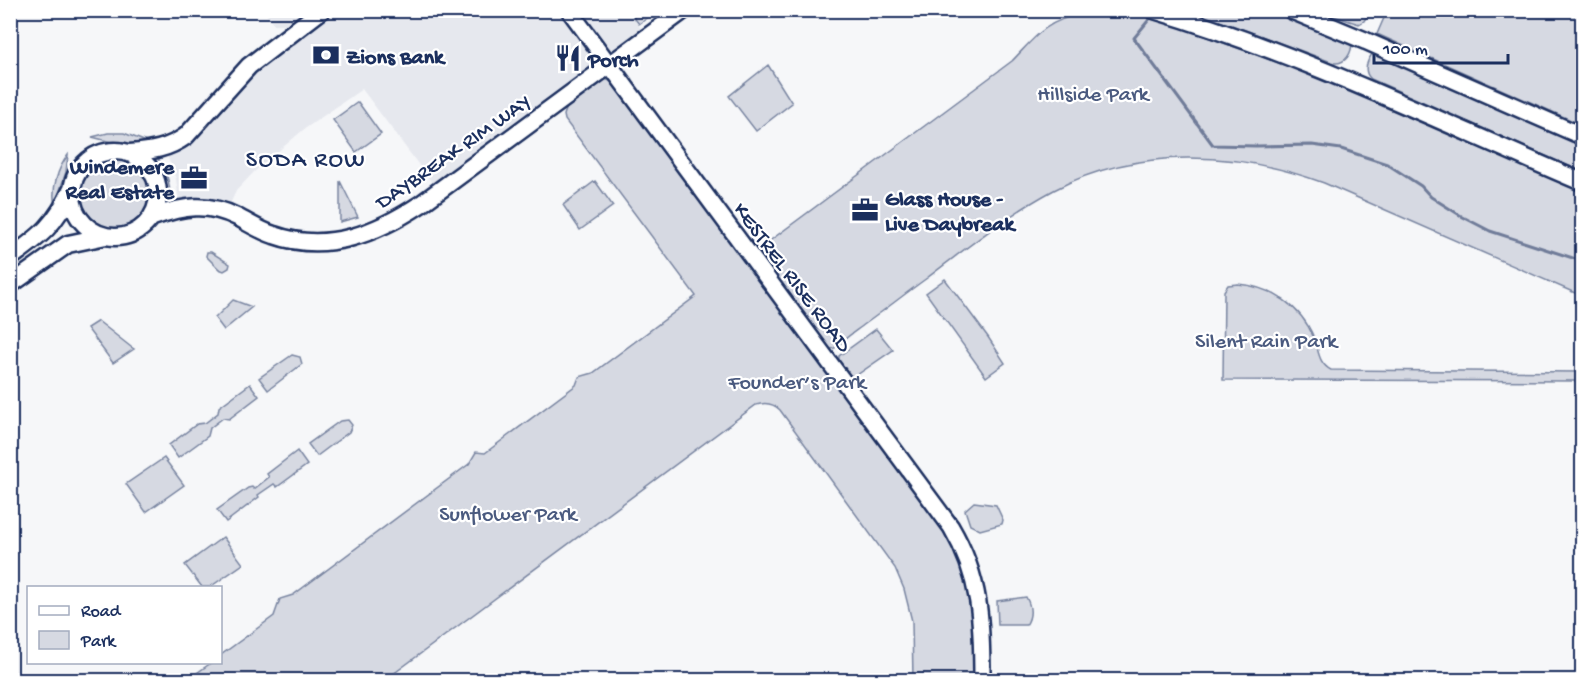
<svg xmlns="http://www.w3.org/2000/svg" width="1593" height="691" viewBox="0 0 1593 691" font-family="'Gochi Hand',sans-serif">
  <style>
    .built { fill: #e6e8ee }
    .green { fill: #d6d9e2; stroke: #7884a0; stroke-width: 1.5 }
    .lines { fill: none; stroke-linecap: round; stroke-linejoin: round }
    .stream { stroke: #707c99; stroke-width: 3 }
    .secondary-casing { stroke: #1b2f5e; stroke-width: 20 }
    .primary-casing { stroke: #1b2f5e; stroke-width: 21 }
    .secondary { stroke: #fff; stroke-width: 15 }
    .primary { stroke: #fff; stroke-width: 16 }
    .labels { text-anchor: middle; stroke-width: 4.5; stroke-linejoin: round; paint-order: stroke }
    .poi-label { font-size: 22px; font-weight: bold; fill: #1b2f5e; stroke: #fff; text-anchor: start }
    .park-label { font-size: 22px; fill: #4a5a7f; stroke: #fff }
    .street-label { font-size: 22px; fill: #1b2f5e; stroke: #fff }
    .neighbourhood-label { font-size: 24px; letter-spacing: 1.5px; fill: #1b2f5e; stroke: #fff }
  </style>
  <rect width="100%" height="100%" fill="#f6f7f9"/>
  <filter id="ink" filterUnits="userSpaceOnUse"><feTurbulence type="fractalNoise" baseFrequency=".0167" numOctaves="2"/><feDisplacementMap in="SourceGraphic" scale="12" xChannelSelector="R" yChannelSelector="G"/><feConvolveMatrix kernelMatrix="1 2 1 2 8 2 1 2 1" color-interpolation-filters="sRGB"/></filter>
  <g filter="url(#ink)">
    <path class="built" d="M264,11H308L289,24H274Z
      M334,11H628L642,30L433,184L362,89L303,130L254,172L236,191L230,204L218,200L202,199L179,201L176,179L167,155L175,152L199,136L223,111L253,72Z"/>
    <path class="green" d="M1123,10L1143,14L1315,76L1582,192V296L1324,183C1238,151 1137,146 1054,190C1009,214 968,247 927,278C906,293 886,309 865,324C856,331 844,338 837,347L832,349L824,348L757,256L761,245H764L1012,61C1023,50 1034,36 1046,28C1068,12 1097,11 1123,10Z
      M629,11L644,12L657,11L639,24Z
      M1175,11H1275L1343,37L1352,42C1352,53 1346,64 1334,63L1229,24Z
      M1318,11H1370L1364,21L1359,24Z
      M1387,11H1582V125L1377,34Z
      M1375,51L1582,142V172L1371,79C1362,71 1367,59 1375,51Z
      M768,65L792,103L756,131L729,96Z
      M605,79L613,82L900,466L899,470C931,512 965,553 972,607C975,631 974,656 974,680H913L912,621L904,589L895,568L780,410C773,403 765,402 756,405L385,680H187L211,663L220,662L221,655L274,616L280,599L293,595L469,464L476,452L485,453L576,385L579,377L593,373L696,296L565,120L564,115L567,107Z
      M358,102L381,134L356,152L333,120Z
      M108,133H124L149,143L119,144L92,137Z
      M68,155L66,172L55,205C51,189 58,168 68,155Z
      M157,157C168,171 171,186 170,204L165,205C166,187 162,174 152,159Z
      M81 194a34 34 0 1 1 68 0a34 34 0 1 1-68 0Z
      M340,181L358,217L340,222Z
      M595,181L613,206L580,230L563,205Z
      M207,252H211L230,264L229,268L224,271L219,269L206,256Z
      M945,279L988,337L1005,363L986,377L926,293Z
      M1238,284C1272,287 1301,306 1314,338C1319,351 1318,363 1331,370L1582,372V381L1223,380L1224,291L1228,285Z
      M233,300L252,307L224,330L215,318Z
      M98,321L131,347L134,349L113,363L87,328Z
      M876,329L893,350L851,379L839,366V356Z
      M292,355L300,357L302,364L268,390L259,378Z
      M250,384L259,396L229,419L223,418L210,428L208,436L178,458L169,445L197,424L205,423L218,413L219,407Z
      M348,420L352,425L349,432L317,456L308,444L340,421Z
      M297,451L307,465L277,487L274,484L258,495L259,497L226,522L217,510L248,488L252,487L254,489L269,477L267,474Z
      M164,458L184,485L146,512L126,484Z
      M974,502L996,505L1003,520L1002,524L980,530L970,525L965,510Z
      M223,537L243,564L210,587H202L185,565Z
      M1026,597C1031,606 1032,616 1026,625H998L997,601Z"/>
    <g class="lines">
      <path class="stream" d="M1152,16L1134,38L1213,145L1256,146L1312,145L1341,149L1387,164L1421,186L1431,197L1463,217L1490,231L1582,261"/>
      <defs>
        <path id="secondary" d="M569,10L951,527C981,578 982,622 982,680"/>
        <path id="primary" d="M1154,10C1302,54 1440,122 1582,182
          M1291,10L1366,41L1582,136
          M72 194a43 43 0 1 1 86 0a43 43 0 1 1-86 0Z
          M130,153C151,151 168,149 186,136L249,66L322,10
          M153,217C183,206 208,202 237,217C249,223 261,231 274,235C327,254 377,233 421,204L684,10
          M10,258C42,235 55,225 72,189
          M10,285L68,244L106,236"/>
      </defs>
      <use href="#secondary" class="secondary-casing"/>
      <use href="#primary" class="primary-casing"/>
      <use href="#secondary" class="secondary"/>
      <use href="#primary" class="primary"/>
    </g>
  </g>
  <defs>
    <symbol id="bank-bare" viewBox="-9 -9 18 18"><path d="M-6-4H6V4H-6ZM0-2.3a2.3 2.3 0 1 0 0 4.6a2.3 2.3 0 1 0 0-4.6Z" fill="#1b2f5e" stroke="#fff" stroke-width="2.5" paint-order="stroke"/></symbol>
    <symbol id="restaurant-bare" viewBox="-9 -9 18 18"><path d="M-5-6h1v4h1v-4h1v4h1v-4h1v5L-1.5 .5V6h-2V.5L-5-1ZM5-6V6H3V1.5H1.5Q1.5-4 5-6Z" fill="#1b2f5e" stroke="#fff" stroke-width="2.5" paint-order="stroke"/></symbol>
    <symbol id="office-bare" viewBox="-9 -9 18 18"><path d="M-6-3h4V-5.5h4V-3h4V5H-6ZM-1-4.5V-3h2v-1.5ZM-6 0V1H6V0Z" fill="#1b2f5e" stroke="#fff" stroke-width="2.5" paint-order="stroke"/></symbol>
  </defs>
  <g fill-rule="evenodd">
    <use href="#bank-bare" x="307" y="36" width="38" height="38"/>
    <use href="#restaurant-bare" x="549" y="39" width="38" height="38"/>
    <use href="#office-bare" x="175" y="159" width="38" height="38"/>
    <use href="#office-bare" x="846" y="191" width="38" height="38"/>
  </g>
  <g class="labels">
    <g class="poi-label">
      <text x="346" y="63">Zions Bank</text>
      <text x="588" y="66">Porch</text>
      <text x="174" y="173" text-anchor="end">Windemere<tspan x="174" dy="25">Real Estate</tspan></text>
      <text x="885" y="205">Glass House -<tspan x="885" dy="25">Live Daybreak</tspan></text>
    </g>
    <g class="park-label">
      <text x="1093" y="100">Hillside Park</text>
      <text x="1266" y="347">Silent Rain Park</text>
      <text x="797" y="388">Founder’s Park</text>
      <text x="508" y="520">Sunflower Park</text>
    </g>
    <g class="street-label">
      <text transform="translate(452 150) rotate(-35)" y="8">DAYBREAK RIM WAY</text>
      <text transform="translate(794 276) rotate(53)" y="8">KESTREL RISE ROAD</text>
    </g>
    <g class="neighbourhood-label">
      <text x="306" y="166">SODA ROW</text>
    </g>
  </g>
  <rect width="1593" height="691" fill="none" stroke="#fff" stroke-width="36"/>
  <rect x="18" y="18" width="1557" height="655" fill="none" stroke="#1b2f5e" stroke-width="2" filter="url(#ink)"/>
  <rect x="27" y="586" width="195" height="78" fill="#ffffff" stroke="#a4acbf" stroke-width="1.5"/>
  <rect x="39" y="606" width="30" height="9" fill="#ffffff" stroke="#a4acbf" stroke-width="1.5"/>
  <text x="81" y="616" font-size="18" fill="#1b2f5e">Road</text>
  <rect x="39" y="631" width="30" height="18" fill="#d6d9e2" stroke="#a4acbf" stroke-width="1.5"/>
  <text x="81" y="646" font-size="18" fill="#1b2f5e">Park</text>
  <path d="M1374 54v9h134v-9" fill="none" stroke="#1b2f5e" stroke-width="3"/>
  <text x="1383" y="54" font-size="18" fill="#1b2f5e" stroke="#ffffff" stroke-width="4.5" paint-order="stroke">100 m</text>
</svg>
